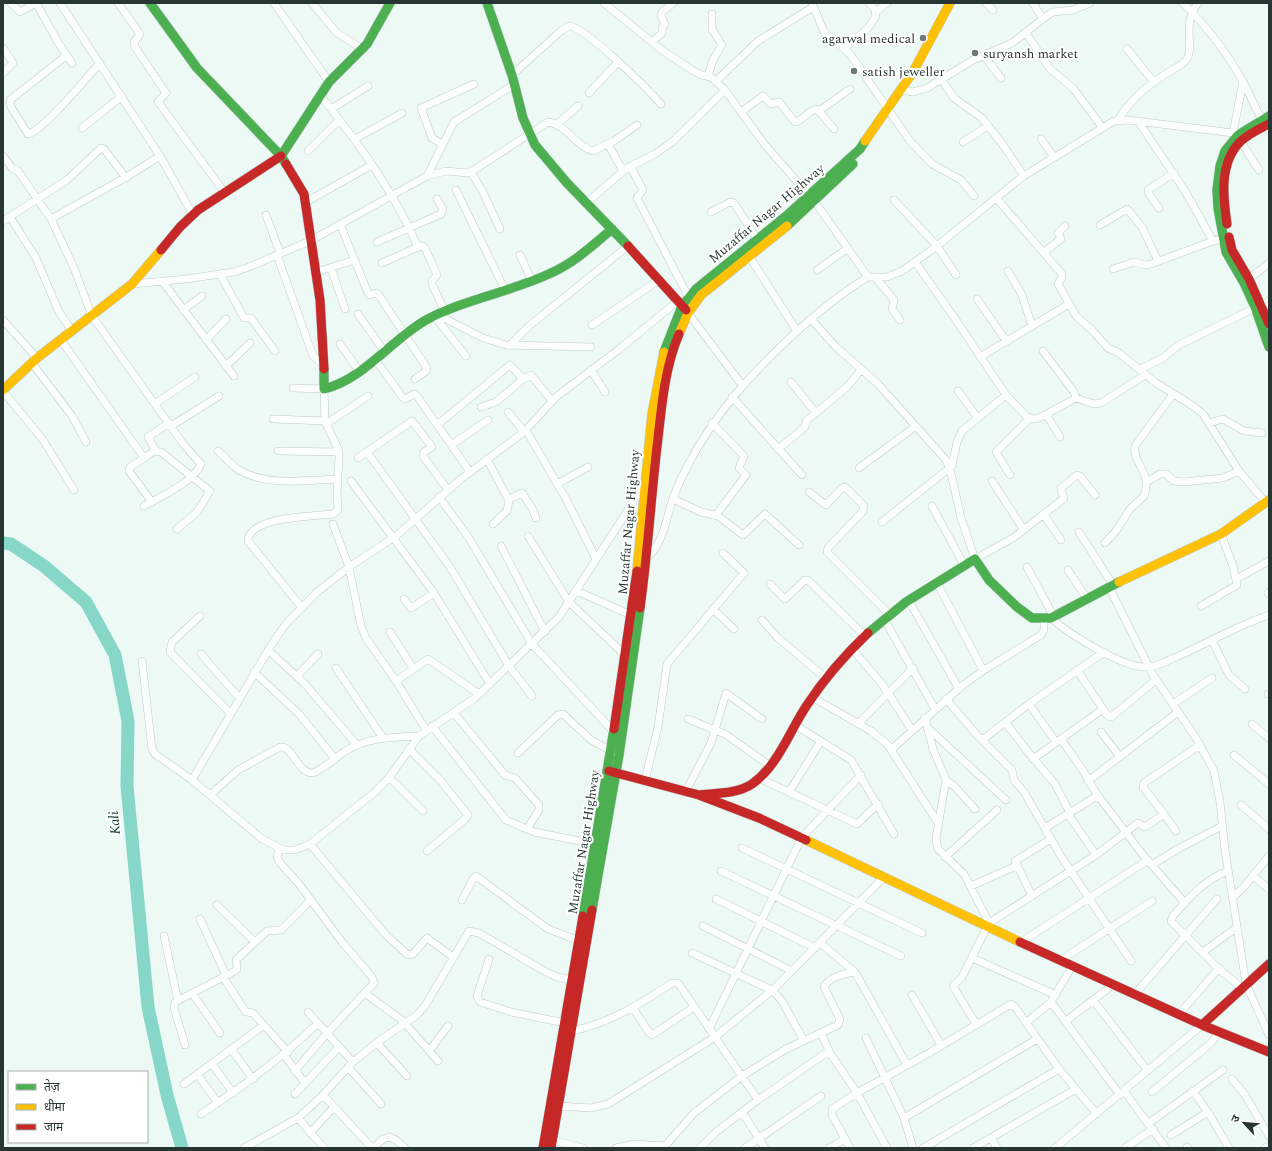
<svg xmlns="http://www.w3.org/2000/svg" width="1272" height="1151" viewBox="0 0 1272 1151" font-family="Spectral,'Noto Sans Devanagari',serif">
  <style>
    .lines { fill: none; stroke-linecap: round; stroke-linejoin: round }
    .river { stroke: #86d7c8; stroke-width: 13 }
    .street-casing { stroke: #becbc7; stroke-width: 8 }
    .fast-casing { stroke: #becbc7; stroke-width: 10 }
    .slow-casing { stroke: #becbc7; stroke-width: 10 }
    .jam-casing { stroke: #becbc7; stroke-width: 10 }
    .street { stroke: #fcfefe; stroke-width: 7 }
    .fast { stroke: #4caf50; stroke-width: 9 }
    .slow { stroke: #ffc107; stroke-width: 9 }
    .jam { stroke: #c62828; stroke-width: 9 }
    .poi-dot { fill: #6c7a77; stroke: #fff; stroke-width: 1.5 }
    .labels { text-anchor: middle; stroke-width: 4; stroke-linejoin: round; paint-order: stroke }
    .poi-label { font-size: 13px; fill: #273633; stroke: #fff; text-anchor: start }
    .street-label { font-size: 13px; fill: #273633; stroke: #fff }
    .water-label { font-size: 14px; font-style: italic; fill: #093d35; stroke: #fff }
  </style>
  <rect width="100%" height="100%" fill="#ecf9f5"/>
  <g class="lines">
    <path class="river" d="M3,543L11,544L44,566L86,602L115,655L128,721L127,786L148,1007L167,1095L182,1148"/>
    <defs>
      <path id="street" d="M11,3L20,12L36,3
        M36,3L59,44L72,63
        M60,3L160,156L193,215
        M118,3L140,34L134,42L135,47L166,93L158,102L225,193
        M274,3L329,82
        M312,3L336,32L362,49
        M604,3L663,51L692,70L701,75L711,77L725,90L765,145L815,202L868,277H887L902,271L937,246L1022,177L1114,121L1128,120L1233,133L1242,137
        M812,3L824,32L850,54L910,141L932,164L961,180L974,196
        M986,3L993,10
        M1033,3L1042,18
        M1183,3C1207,27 1227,52 1243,82C1252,98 1258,116 1269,131
        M876,12L887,3
        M1026,33L1050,69L1073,88L1102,127
        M652,42L662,33V28L665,24L661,16L662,12L673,3
        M3,48L13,63L3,73
        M845,48L868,28L876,16L875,10L869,3
        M1127,49L1154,82
        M67,55L10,100L11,107L28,134C43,131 88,76 100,63
        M984,56L1001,78
        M512,75L562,30L570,26C589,31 646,87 661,104
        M708,76L713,60L722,45L712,29V14
        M942,80L954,98L982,118L1003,145L1024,176
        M716,81L758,41L813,7
        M901,90L913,92L927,88L973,60L1012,43L1048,15L1053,12L1073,10L1090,3
        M589,93L618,62
        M320,95C359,144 393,190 418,247L423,246L425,248L437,275L432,281V284L445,312
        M331,109L368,86
        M819,111L850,89
        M741,112L763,96L771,104L779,102L795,122C803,121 808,110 817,109L834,129
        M1118,120C1129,102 1147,86 1164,75C1171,70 1182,66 1187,59C1195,45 1181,26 1198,3
        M1138,121L1185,191L1213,241L1228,238
        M556,125L578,106
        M82,128L122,96
        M1233,133L1243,82
        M355,139L402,113
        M1041,139L1054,157
        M963,142L988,126
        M1241,142L1259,170
        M442,144L432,138L421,108L474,84
        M608,144L623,171
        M308,151L339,120
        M3,156L12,168L18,171L51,219L74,268L92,316L184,445L201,464C194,482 160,497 144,506
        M630,166L643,190L637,198L688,296
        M471,172L483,192L500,229
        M427,176L454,122L515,84
        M456,190L505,290
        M997,199L1062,274V277L1058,284L1076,316L1092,330L1108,348L1119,353L1156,383L1190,404L1203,414L1239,471L1266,503
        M894,200L937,246L956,275
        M306,202L372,165
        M586,203L627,168L655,154L672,142L725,90
        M1159,208L1149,194L1148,190L1174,173
        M711,212L730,202L734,203L757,239
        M266,215L280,253
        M10,217L36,258L59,312L72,331
        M51,219L128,176L160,156
        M3,221L67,180L101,148L104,149L126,178
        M340,224L368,293L370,295L376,293L378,294L427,368L426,371L415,379
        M1100,225L1127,209L1142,227L1158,261
        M377,242L441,214L443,209L437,199
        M1044,252L1061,239L1058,233L1065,226
        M277,255L313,356L324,365
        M520,255L532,281
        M749,256L797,331
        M915,262L956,320L1006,395L1027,417L1034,419L1039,418L1076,398L1094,404L1101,403L1145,375
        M382,263L418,247
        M331,268L345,309
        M1113,269L1134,262L1145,265L1151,264L1213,241
        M817,270L848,248
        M1008,271L1022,295L1032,326
        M316,272L355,260
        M220,274L244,318H251L275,351
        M875,277L894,300L892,309L900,320
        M162,281L234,376
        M1245,282L1269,263
        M132,284L186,279L234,272L249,267L310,241L427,176L446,171L468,173L474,170L548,122C566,124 576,147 593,151L614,141L637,125
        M977,299L1007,342
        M183,310L202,296
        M688,313L742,385
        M358,314L384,351
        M438,315L483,338L506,345L591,347
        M435,317L466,356
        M811,319L836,347L878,384L946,460L951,473L961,518L975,559L1013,538L1062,500L1064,498L1061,491V488L1077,475L1080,476L1095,495
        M3,320L37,358
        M592,325L659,280
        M61,340L144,458L154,451L161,452L210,491L197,512L177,529
        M206,340L226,319
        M340,344L359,371
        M509,346L529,326L628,246
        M1043,351L1074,392L1076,398
        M980,357L1069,304
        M375,359L403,398L405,399L414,394L417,396L470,472
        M32,363L72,416L86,442
        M226,366L250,343
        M1140,369L1163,358L1179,345L1269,301
        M591,370L605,392
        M791,382L816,413
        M293,388L324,389L325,421L338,449L339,456L337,494L338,510L333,514C316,516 249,516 248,541L302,608
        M3,391L43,440L74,490
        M958,391L977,417
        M732,397L802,475
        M156,403L195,377
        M481,407L496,402L523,379
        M508,412L524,432
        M1046,414L1060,437
        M273,419L325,421
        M712,423L744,456L739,468L746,475L716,515
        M1209,423L1223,419L1244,431L1262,433
        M326,424L368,396
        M437,425L510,365L523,379L531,375L552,401
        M171,426L219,396
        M526,430L566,499L596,559
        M451,445L488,420
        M778,449L805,427L806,421L847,387L861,370
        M156,451L148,437L169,423
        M218,451C225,457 231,465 239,470C268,487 306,480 337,479
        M278,451L339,452
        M367,452L450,567L509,666L532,696
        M144,458L130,467L129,471L152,502
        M358,458L412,421L432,447L424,452L423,456L448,490
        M487,459L509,501L507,511L493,524
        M859,468L916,426
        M1010,475L996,452L1030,418
        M351,481L434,593L490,684
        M992,481L1024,530
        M1147,482L1160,474H1166L1174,481L1184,482L1223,478L1239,471
        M557,484L588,467
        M644,485L559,617L475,698L419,736L388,779L375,792L310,844L295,850H284L262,839L192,780L270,647L285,625L317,592L349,567L396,536L461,479L524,432L556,397L618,350L678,301
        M809,492L826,505L842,488L845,487L864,506L863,511L828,548L827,552L890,615
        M439,497L467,535L532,644L614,732
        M509,499L522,493L532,508L536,518
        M673,499L701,512L718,516L743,535L765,514L799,545
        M932,506L964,565
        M1044,515L1061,540
        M882,522L952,466L957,442L962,431L1006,395
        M333,524L349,567L361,626L366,638L396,681L426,730
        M1079,532L1113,585
        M528,536L569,602L625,655
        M1105,543L1116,531L1130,509L1144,496C1153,472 1132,464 1135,446L1173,394
        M501,546L545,632
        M647,558C664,542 666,519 673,498C677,487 682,476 688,465C715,413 752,373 794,334C817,313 841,293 868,277
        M1027,567L1054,617
        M1068,570L1087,599
        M1236,579L1269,561
        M937,583L983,670
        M770,584L785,599L805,580L809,581L865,636
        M1109,587L1153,675L1196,738L1214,771L1220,802L1225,850L1246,984L1269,1035
        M577,591L631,615
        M1268,593L1269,592
        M404,599L411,608L434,593
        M909,601L959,689
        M1201,606L1237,585L1233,566L1221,534
        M713,609L734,629
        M200,616L172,642L170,652L231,714
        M1051,618C1069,634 1124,669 1148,667C1157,667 1166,661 1174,658C1206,644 1236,626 1269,615
        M884,619L935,709
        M762,620L778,638L827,679
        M390,632L413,668
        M1212,640L1229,675L1245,689
        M268,650L305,684L357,745
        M853,650L882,684L912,730
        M201,654L240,699
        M142,661L152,749L155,754L192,780
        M336,668L383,738
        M1077,670L1107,715L1111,717L1156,680
        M254,672L299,714L335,759
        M297,676L318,654
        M396,681L428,659L479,694
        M1268,694H1269
        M812,697L871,731L888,745L938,823
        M946,699L978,736L1012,770L1014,780L1024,792L1062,858L1131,961
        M1029,704L1056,742
        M1173,704L1212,678
        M454,713L505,775L515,778L539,805V810L527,829
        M925,718L933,749L946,780L936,838L938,849L964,874L989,923L962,977L953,986L976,1024
        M688,719L725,734L769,765
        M1005,722L1028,752L1055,784L1070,813
        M858,724L913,668
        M1252,724L1269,738
        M795,725L851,760L894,834
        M432,726L506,820L534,832L596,844
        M928,728L1006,800
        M1101,732L1120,757
        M1061,739L1082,769L1096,793L1143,855L1185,903
        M982,740L1029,704L1104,652
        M409,749L441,781L468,815L464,820L427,851
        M891,750L963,685L984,670L1041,635L1044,630V619
        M518,753L558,715L563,714L591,740L615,753
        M1234,755L1269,784
        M1033,759L1103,709
        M389,777L423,811
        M759,778L857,824L878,804
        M645,780L658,727L667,664L744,573L723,553
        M946,780L955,787L975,809
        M1088,781L1178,712
        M686,791L711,743L726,693L762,719
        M789,792L821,741
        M210,795L238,770L280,747C293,745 297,774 313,773C325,768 334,759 344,752C367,737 393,737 419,736
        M1241,805L1269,829
        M1068,814L1096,855
        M1164,814L1176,831
        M1045,828L1097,796
        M310,844L386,935L408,955L413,954L427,938L453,957
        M279,848L277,857L280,863L299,884L342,942L372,977L374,983L327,1033L295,1071
        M742,848L922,933
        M945,857L997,810
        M1152,865L1176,850L1222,826
        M721,871L901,956
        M1228,871C1204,880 1190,897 1173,916L1171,921L1220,970L1242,988
        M1253,876L1269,889
        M971,886L1016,866
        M1032,896L1015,861L1051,839
        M1232,898L1243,888L1269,856
        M716,899L815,948
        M462,900L473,879L476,876L548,929L580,941
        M217,905L255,942
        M200,919L226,975
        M989,923L1096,855L1138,823L1145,827L1164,814L1143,787L1144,783L1200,745
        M703,926L792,971
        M164,936L178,1001
        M1021,942L1148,860
        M820,943L855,972L907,1065
        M1203,952L1236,928
        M692,953L772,990L782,1001L804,1041
        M972,958L1056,995
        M489,959L477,996L480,1002L511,1012L565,1023
        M1061,960L1152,901
        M223,977L246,1012L253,1013L288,1052
        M192,993L220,1033
        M366,994L403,1021L438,1061
        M1135,994L1217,899
        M912,995L941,1045
        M1093,1000L1148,1071
        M1051,1002L1120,1095
        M633,1008L648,1031L652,1035L694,1007
        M308,1012L353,1062
        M1179,1014L1219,968
        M1066,1021L1114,984
        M1026,1023L1051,1002L1073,965
        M709,1029L802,837L861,775
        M572,1031C610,1023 640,1004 672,983H678L758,1100L742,1112L765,1148
        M821,1033L830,1053L857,1093L887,1148
        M866,1038L904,1118L913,1148
        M377,1043L407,1076
        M185,1045L174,1008L175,1002L235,971L237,969L236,960L267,931L281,930L311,900
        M231,1049L253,1079
        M429,1051L448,1026
        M284,1055L305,1083
        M212,1064L233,1093
        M348,1067L381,1104
        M197,1074L218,1103
        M1232,1079L1245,1095L1269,1136
        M184,1084L264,1025
        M1124,1091L1166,1148
        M1193,1091L1211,1117L1229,1148
        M1152,1092L1211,1043L1219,1032
        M295,1094L339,1047
        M323,1095L372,1148
        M758,1100L829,1051
        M559,1106L591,1108L608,1104L715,1037L775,988L884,877
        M201,1114C243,1086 281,1059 318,1023
        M298,1118L324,1148
        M904,1118L1037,1039
        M1149,1123L1223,1070
        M310,1133L334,1107
        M1171,1135L1208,1112
        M991,1138L997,1148
        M548,1139L583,1148
        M1187,1147L1188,1148
        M244,1148L298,1118L321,1097L353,1062L379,1041L417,1015L425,1006L469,931L479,933L546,972L557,977L573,980
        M373,1148L383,1139L389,1137L396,1140L405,1148
        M616,1148L634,1144L665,1146L694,1113L742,1076L786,1049L838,1025L840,1019L824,987C830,976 844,974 855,972
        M700,1148L716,1132L742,1112
        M745,1148L821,1096
        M829,1148L845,1139
        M850,1148L832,1115V1109L857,1093L929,1053L1011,1004L1015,1007L1059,1069L1097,1114
        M923,1148L1059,1069
        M973,1148L1076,1089
        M1055,1148L1202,1025
        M1125,1148L1153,1129
        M1265,1148L1269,1146"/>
      <path id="fast" d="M150,3L197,68L281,156L286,164
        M487,3L512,75L523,118L535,145L567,183L628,246
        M1269,116L1238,135L1225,151L1220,166L1217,190L1218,208L1226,252L1244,283L1255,307L1269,347
        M281,156L329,82L367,44L390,3
        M787,226L853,164
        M664,352L682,306L696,289L785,217L860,149L865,141
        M324,369V389C364,379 391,340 426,320C465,299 511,292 551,273C574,263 593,245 612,229
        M868,633L906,602L975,559L989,580L1017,607L1032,618H1051L1119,582
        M592,910L619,755L640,608
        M583,916L614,729"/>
      <path id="slow" d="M865,141L913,72L950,3
        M679,334L688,313L701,295L787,226
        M3,390L37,358L132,284L161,250
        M637,571L652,414L664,352
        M1119,582L1221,534L1269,500
        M806,840L1020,942"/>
      <path id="jam" d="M286,164L304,194L320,300L324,369
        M1227,224C1223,197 1219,163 1240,142C1248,134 1259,129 1269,124
        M1229,237L1232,250L1249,279L1269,324
        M628,246L686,310
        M161,250L180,227L198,210L281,156
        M640,608C648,552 651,495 658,438C662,403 665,367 679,334
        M614,729L637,571
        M609,771L699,795L759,818L806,840
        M699,795C716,793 737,794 752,784C778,766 790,730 807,705C824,679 846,654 868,633
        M1020,942L1202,1025L1269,1052
        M1202,1025L1269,964
        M543,1148L583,916
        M551,1148L592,910"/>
    </defs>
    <use href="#street" class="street-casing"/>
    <use href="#fast" class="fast-casing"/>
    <use href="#slow" class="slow-casing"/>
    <use href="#jam" class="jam-casing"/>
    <use href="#street" class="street"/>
    <use href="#fast" class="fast"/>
    <use href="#slow" class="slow"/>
    <use href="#jam" class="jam"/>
  </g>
  <g class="poi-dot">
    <circle cx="923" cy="38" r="4"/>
    <circle cx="975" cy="53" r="4"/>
    <circle cx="854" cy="71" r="4"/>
  </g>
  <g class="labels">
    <g class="poi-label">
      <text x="915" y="43" text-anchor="end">agarwal medical</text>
      <text x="983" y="58">suryansh market</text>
      <text x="862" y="76">satish jeweller</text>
    </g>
    <g class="street-label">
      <text transform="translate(766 213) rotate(-40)" y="5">Muzaffar Nagar Highway</text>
      <text transform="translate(628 522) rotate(-85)" y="5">Muzaffar Nagar Highway</text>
      <text transform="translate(583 842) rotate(-81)" y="5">Muzaffar Nagar Highway</text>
    </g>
    <g class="water-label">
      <text transform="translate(114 823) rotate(-95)" y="5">Kali</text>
    </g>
  </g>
  <rect width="1272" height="1151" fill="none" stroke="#273633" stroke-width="8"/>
  <rect x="8" y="1071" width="140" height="72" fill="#ffffff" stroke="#a9afad"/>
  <rect x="16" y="1084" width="20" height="6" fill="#4caf50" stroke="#a9afad"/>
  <text x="44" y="1091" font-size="12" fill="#273633">तेज़</text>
  <rect x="16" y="1104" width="20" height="6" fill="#ffc107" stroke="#a9afad"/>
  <text x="44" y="1111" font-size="12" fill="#273633">धीमा</text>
  <rect x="16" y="1124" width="20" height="6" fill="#c62828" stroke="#a9afad"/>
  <text x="44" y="1131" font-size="12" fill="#273633">जाम</text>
  <g transform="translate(1244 1123) rotate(296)" stroke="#ffffff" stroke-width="3" paint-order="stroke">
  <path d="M0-3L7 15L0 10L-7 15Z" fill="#273633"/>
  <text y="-6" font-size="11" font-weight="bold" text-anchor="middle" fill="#273633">उ</text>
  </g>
</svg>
